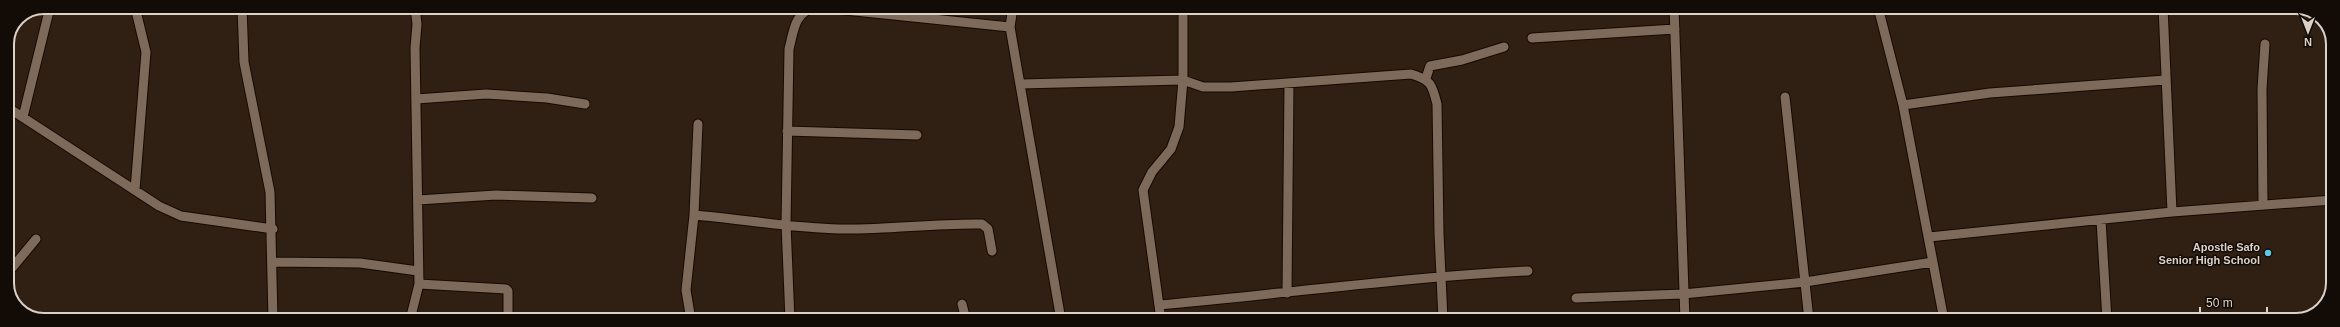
<svg xmlns="http://www.w3.org/2000/svg" width="2340" height="327" viewBox="0 0 2340 327" font-family="Helvetica,sans-serif">
  <style>
    .lines { fill: none; stroke-linecap: round; stroke-linejoin: round }
    .minor-casing { stroke: #170901; stroke-width: 11 }
    .minor { stroke: #7d6a5b; stroke-width: 9 }
    .poi-dot { fill: #5dc7e8; stroke: #120b06; stroke-width: 1.5 }
    .labels { text-anchor: middle; stroke-width: 3; stroke-linejoin: round; paint-order: stroke }
    .poi-label { font-size: 11px; font-weight: bold; fill: #dcd1c8; stroke: #120b06; text-anchor: end }
    .rim { fill: none; stroke: #dcd1c8; stroke-width: 2 }
  </style>
  <rect width="100%" height="100%" fill="#302013"/>
  <g class="lines">
    <defs>
      <path id="minor" d="M135,7L146,52L135,190
        M242,7L244,62L270,192L273,320
        M399,7H456
        M816,7L1010,27
        M1013,7L1010,27L1061,320
        M1674,7L1685,320
        M1878,7L1903,105L1944,320
        M2163,7L2172,212
        M1532,38L1675,29
        M1426,78L1430,66L1462,60L1504,47
        M1020,84L1183,80L1203,87H1231L1411,74C1431,80 1432,84 1437,104L1439,233L1443,320
        M1785,97L1809,320
        M416,99L486,94L547,98L585,104
        M1903,105L1990,93L2165,80
        M7,107L159,206L181,216L273,229
        M23,117L50,7
        M787,131L917,135
        M418,200L496,195L592,198
        M2263,204L2262,89L2265,44
        M694,215C742,219 791,228 839,229C887,230 934,223 982,224L988,229L992,251
        M2101,220L2107,320
        M1929,237L2172,212L2333,200
        M273,262L360,263L418,271
        M7,274L36,239
        M419,284L506,289L508,291V320
        M1287,293L1289,84
        M1576,298L1683,294L1805,282L1933,262
        M962,304L966,320
        M1159,305C1282,294 1405,277 1528,271
        M410,320L419,284L415,48L417,24L415,7
        M691,320L686,290L694,215L698,124
        M790,320L786,224L789,49C794,30 794,13 815,7
        M1161,320L1143,190L1152,172L1171,149L1179,127L1183,80V7"/>
    </defs>
    <use href="#minor" class="minor-casing"/>
    <use href="#minor" class="minor"/>
  </g>
  <circle class="poi-dot" cx="2268" cy="253" r="4"/>
  <g class="labels">
    <g class="poi-label">
      <text x="2260" y="251">Apostle Safo<tspan x="2260" dy="13">Senior High School</tspan></text>
    </g>
  </g>
  <path d="M0 0H2340V327H0ZM44 14H2296A30 30 0 0 1 2326 44V283A30 30 0 0 1 2296 313H44A30 30 0 0 1 14 283V44A30 30 0 0 1 44 14Z" fill="#120b06" fill-rule="evenodd"/>
  <path class="rim" d="M44 14H2296A30 30 0 0 1 2326 44V283A30 30 0 0 1 2296 313H44A30 30 0 0 1 14 283V44A30 30 0 0 1 44 14Z"/>
  <g transform="translate(2308 32) rotate(180)" stroke="#120b06" stroke-width="3" paint-order="stroke">
  <path d="M0-3L7 15L0 10L-7 15Z" fill="#dcd1c8"/>
  <text y="-6" font-size="11" font-weight="bold" text-anchor="middle" fill="#dcd1c8">N</text>
  </g>
  <path d="M2200 307v6h67v-6" fill="none" stroke="#dcd1c8" stroke-width="2"/>
  <text x="2206" y="307" font-size="12" fill="#dcd1c8" stroke="#120b06" stroke-width="3" paint-order="stroke">50 m</text>
</svg>
